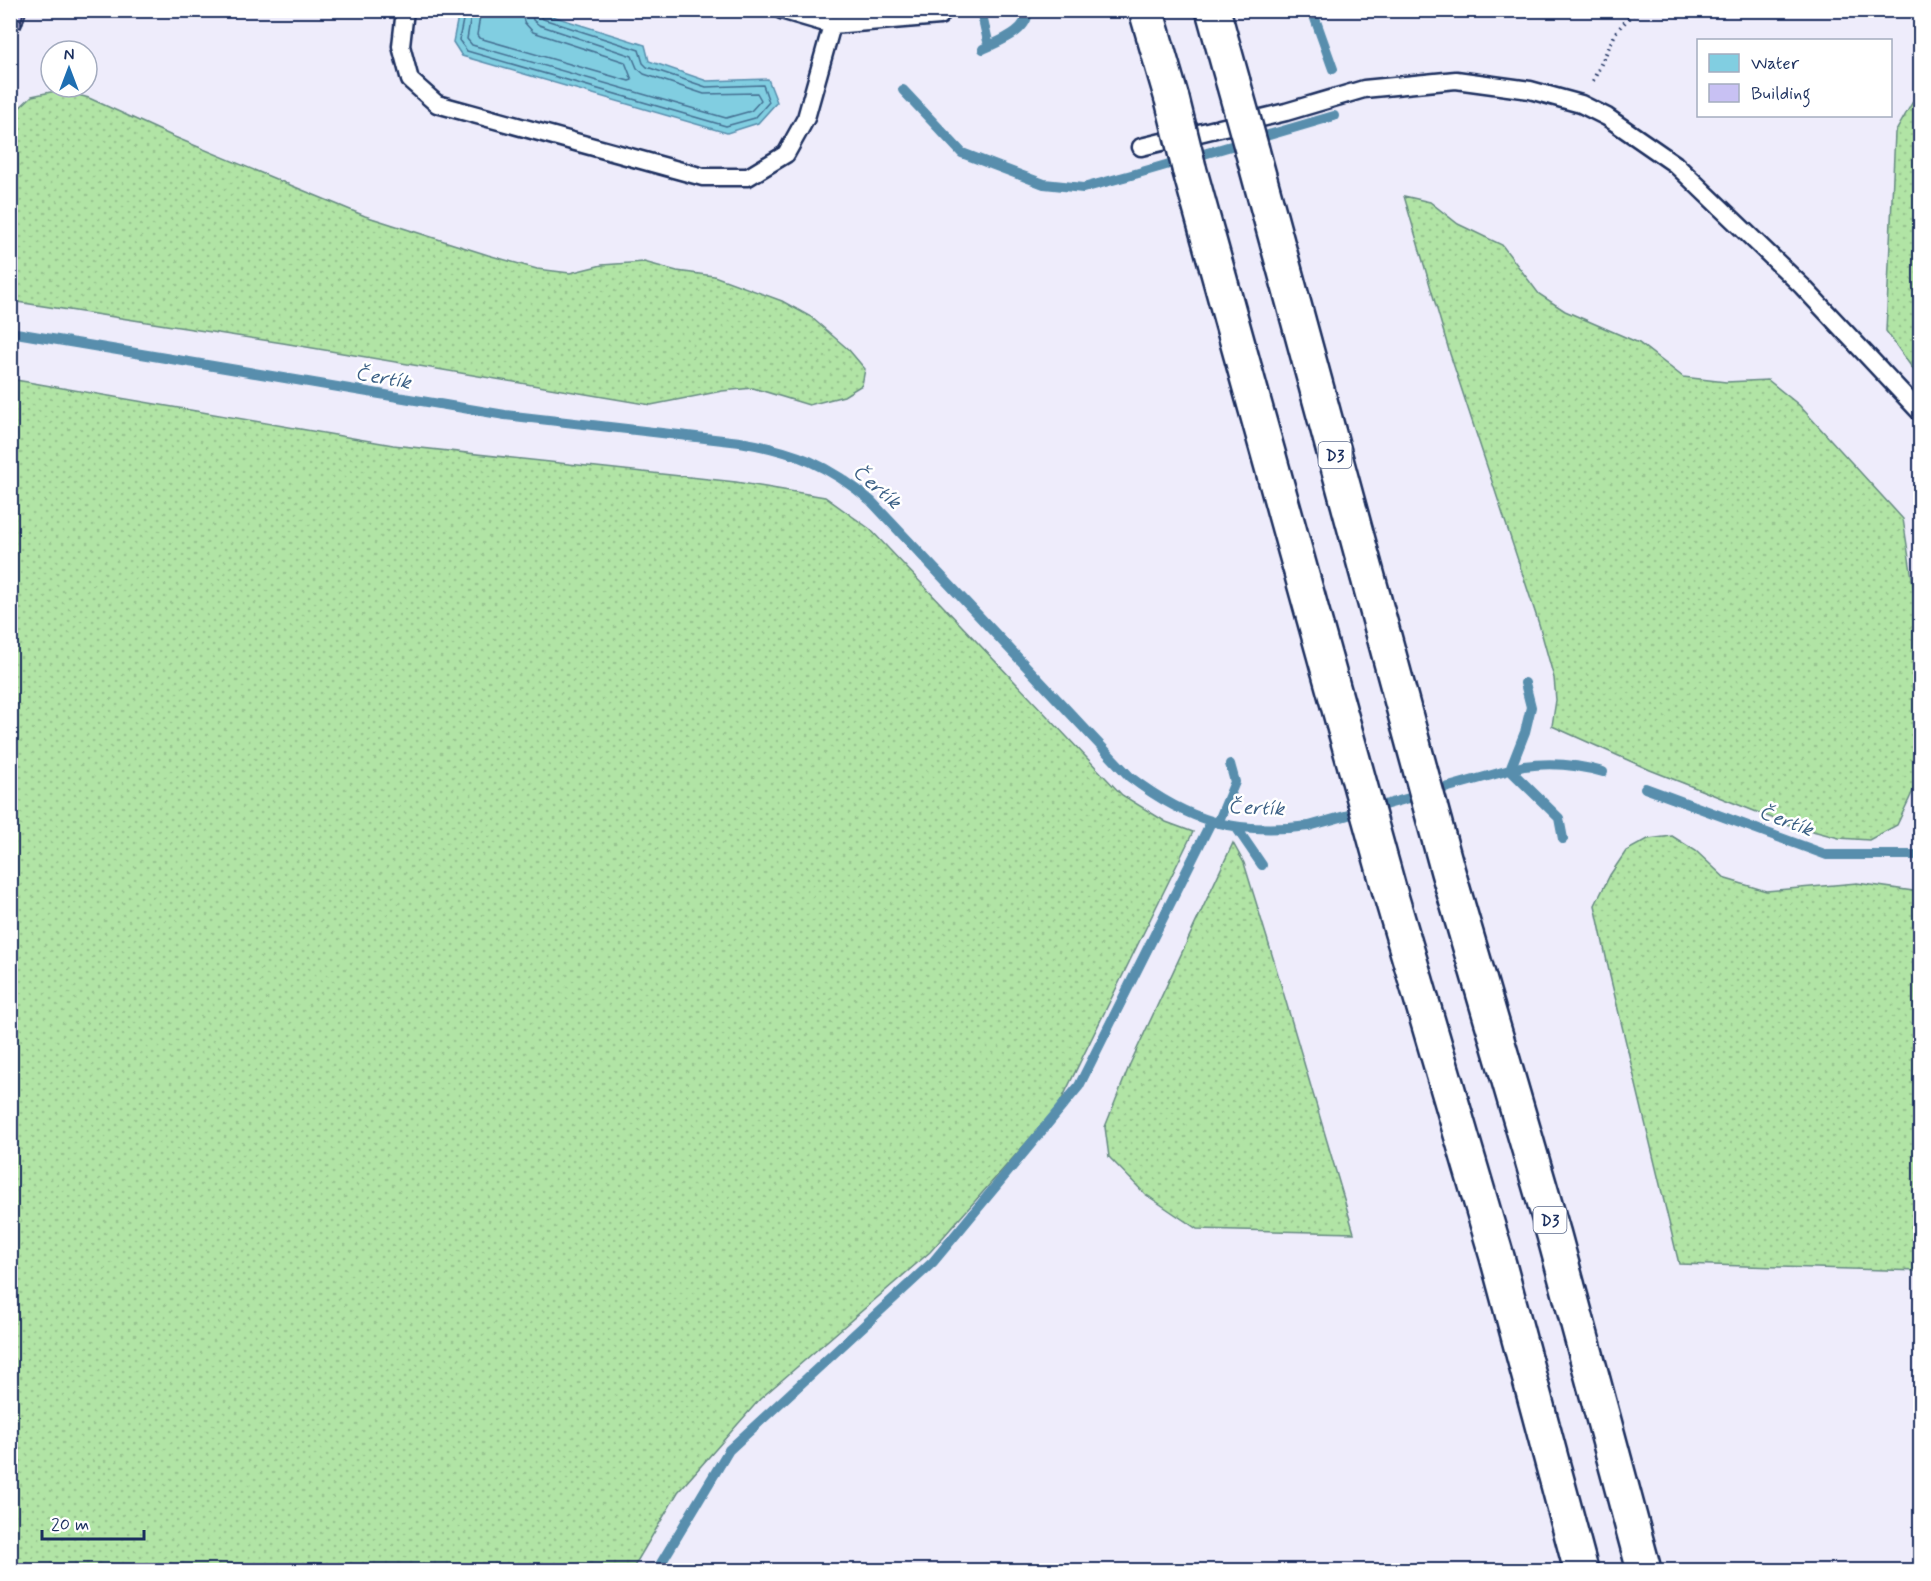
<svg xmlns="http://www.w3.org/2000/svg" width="1931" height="1581" viewBox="0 0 1931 1581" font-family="Mynerve,sans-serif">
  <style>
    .grass { fill: url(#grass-dots); stroke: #668a82; stroke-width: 1.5 }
    .water { fill: #81cee1; stroke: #588ead; stroke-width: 1.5 }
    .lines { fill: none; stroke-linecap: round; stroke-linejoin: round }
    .shore { stroke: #446f92; stroke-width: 1.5 }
    .stream { stroke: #588ead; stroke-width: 10 }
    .lane-casing { stroke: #1b2f5e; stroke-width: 21 }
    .highway-casing { stroke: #1b2f5e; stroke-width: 38 }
    .path { stroke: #1b2f5e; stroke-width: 4; stroke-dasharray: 1.5 4.5; stroke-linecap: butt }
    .lane { stroke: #fff; stroke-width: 16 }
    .highway { stroke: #fff; stroke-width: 33 }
    .highway-bridge-casing { stroke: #1b2f5e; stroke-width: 38; stroke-linecap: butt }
    .highway-bridge { stroke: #fff; stroke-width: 33 }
    .wall { fill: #aca6d1; stroke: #1b2f5e; stroke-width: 1.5 }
    .shaded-wall { fill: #8c87aa; stroke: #1b2f5e; stroke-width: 1.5 }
    .building { fill: #c8c1f3; stroke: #1b2f5e; stroke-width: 1.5 }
    .labels { text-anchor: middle; stroke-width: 5; stroke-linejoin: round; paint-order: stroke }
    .shield { fill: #fff; stroke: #5f6d8e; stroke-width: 1.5 }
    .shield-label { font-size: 16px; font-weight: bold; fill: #1b2f5e }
    .water-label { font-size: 20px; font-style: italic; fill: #3a5f85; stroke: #fff }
  </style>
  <defs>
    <pattern id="grass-dots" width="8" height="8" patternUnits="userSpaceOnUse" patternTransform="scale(1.5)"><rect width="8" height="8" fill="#b1e4a5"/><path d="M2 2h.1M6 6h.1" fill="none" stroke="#98c490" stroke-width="1.8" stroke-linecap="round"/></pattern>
  </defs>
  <rect width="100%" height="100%" fill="#eeecfb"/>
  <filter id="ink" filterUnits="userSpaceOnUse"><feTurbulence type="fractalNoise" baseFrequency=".0167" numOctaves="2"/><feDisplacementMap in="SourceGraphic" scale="12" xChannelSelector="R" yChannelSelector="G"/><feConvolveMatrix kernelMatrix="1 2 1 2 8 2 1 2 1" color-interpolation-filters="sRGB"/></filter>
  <g filter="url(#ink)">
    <path class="grass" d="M1920,89V379L1886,331L1895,133Z
      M60,90L89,98L172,136L365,216L488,255L537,269L570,273L602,265L644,262L677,271L714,276L782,301L811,317L849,350L865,369L862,385L844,396L809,405L753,388L722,391L651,405L283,343L11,301V112L14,113L32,96Z
      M1404,196L1430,202L1458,224L1502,245L1539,294L1565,311L1639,343L1683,377L1726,382L1768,380L1799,405L1903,519L1914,591L1920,589V776L1897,825L1869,840L1839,838L1790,825L1650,770L1552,726L1556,700L1554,678L1539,624L1450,354Z
      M10,379L393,445L736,482L825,497L870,529L1122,795L1166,822L1193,832L1058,1107L930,1252L760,1399L678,1492L632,1570H11Z
      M1672,836L1696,851L1726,879L1766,891L1857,883L1920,892V1271L1679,1264L1610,976L1595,905L1610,875L1626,851L1648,839Z
      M1233,843L1244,863L1274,961L1354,1233L1197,1229L1145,1194L1109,1157L1105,1127L1130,1064Z"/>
    <path class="water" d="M459,11H536L645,45L649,61L707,81L768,79L777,102L758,123L727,133L462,56L453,42Z"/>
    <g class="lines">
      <path class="shore" d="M465,10L459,40L467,51L726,126L755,118L769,102L763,85L706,87L647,67L643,63L639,50L543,19L540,16L539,10
        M472,10L467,39L472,45L726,118L751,111L761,100L757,93L704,94L644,74L637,68L632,56L539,25L533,20L531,10
        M481,10L477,35L479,38L629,81L632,80L625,62L533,32L524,22L522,10"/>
      <path class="stream" d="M981,10L989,46
        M1312,10L1333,69
        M983,49C999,41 1028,32 1028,10
        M903,90L962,153L1044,184L1083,188L1135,174L1334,116
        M10,332L505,415L740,442C794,451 829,465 871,501L1130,777C1189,822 1235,835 1309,826L1524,766C1552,762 1576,764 1603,772
        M1525,683L1531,707L1525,732L1510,770L1559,818L1563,839
        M1645,788L1827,855H1920
        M1218,823L1235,782L1230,764
        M1236,827L1262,865
        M657,1570L729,1450L933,1262L1079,1086L1211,822"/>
      <defs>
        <path id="lane" d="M405,10L401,46L410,80L437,104L703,177H748L786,154L806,118L832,25
          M781,10L832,25L940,16
          M1141,147L1286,112L1364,89L1456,80L1530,90L1581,104L1607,117L1675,164L1802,286L1920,412"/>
        <path id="highway" d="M1146,10L1172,99
          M1213,10L1233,82
          M1252,150L1448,872L1554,1235L1644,1570
          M1189,168L1389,889L1497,1257L1581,1570"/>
      </defs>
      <use href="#lane" class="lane-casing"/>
      <use href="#highway" class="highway-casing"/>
      <path class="path" d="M1593,81L1616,32L1636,10"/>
      <use href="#lane" class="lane"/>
      <use href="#highway" class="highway"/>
      <defs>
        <path id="highway-bridge" d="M1233,82L1252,150
          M1172,99L1189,168"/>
      </defs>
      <use href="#highway-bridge" class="highway-bridge-casing"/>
      <use href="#highway-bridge" class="highway-bridge"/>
    </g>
    <path class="wall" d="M10,10H27L21,28L10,24Z"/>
    <path class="shaded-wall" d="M24,10H27L21,28V20Z"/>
    <path class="building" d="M10,10H24L21,20L10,16Z"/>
  </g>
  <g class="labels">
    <g class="shield">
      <rect x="1318.5" y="442" width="33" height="26" rx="4.5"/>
      <rect x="1533.5" y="1207" width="33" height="26" rx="4.5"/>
    </g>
    <g class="shield-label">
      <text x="1335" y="461">D3</text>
      <text x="1550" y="1226">D3</text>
    </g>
    <g class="water-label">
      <text transform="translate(383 377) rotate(10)" y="7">Čertík</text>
      <text transform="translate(877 486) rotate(40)" y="7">Čertík</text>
      <text transform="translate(1256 807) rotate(2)" y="7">Čertík</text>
      <text transform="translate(1786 820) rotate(20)" y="7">Čertík</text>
    </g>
  </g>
  <rect width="1931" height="1581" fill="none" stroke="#fff" stroke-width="36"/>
  <rect x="18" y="18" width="1895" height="1545" fill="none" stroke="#1b2f5e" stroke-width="2" filter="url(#ink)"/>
  <rect x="1697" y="39" width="195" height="78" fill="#ffffff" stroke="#a4acbf" stroke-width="1.5"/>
  <rect x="1709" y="54" width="30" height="18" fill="#81cee1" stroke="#a4acbf" stroke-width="1.5"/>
  <text x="1751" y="69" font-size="18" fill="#1b2f5e">Water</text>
  <rect x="1709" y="84" width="30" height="18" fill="#c8c1f3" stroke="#a4acbf" stroke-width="1.5"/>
  <text x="1751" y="99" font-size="18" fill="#1b2f5e">Building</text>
  <g transform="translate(69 69)"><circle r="28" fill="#ffffff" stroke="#a4acbf" stroke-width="1.5"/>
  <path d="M0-4.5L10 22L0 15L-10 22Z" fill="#1f6fb2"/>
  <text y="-9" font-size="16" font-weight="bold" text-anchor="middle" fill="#1b2f5e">N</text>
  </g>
  <path d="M42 1530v9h102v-9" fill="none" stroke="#1b2f5e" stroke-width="3"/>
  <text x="51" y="1530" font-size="18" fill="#1b2f5e" stroke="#ffffff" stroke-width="4.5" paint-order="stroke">20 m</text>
</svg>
